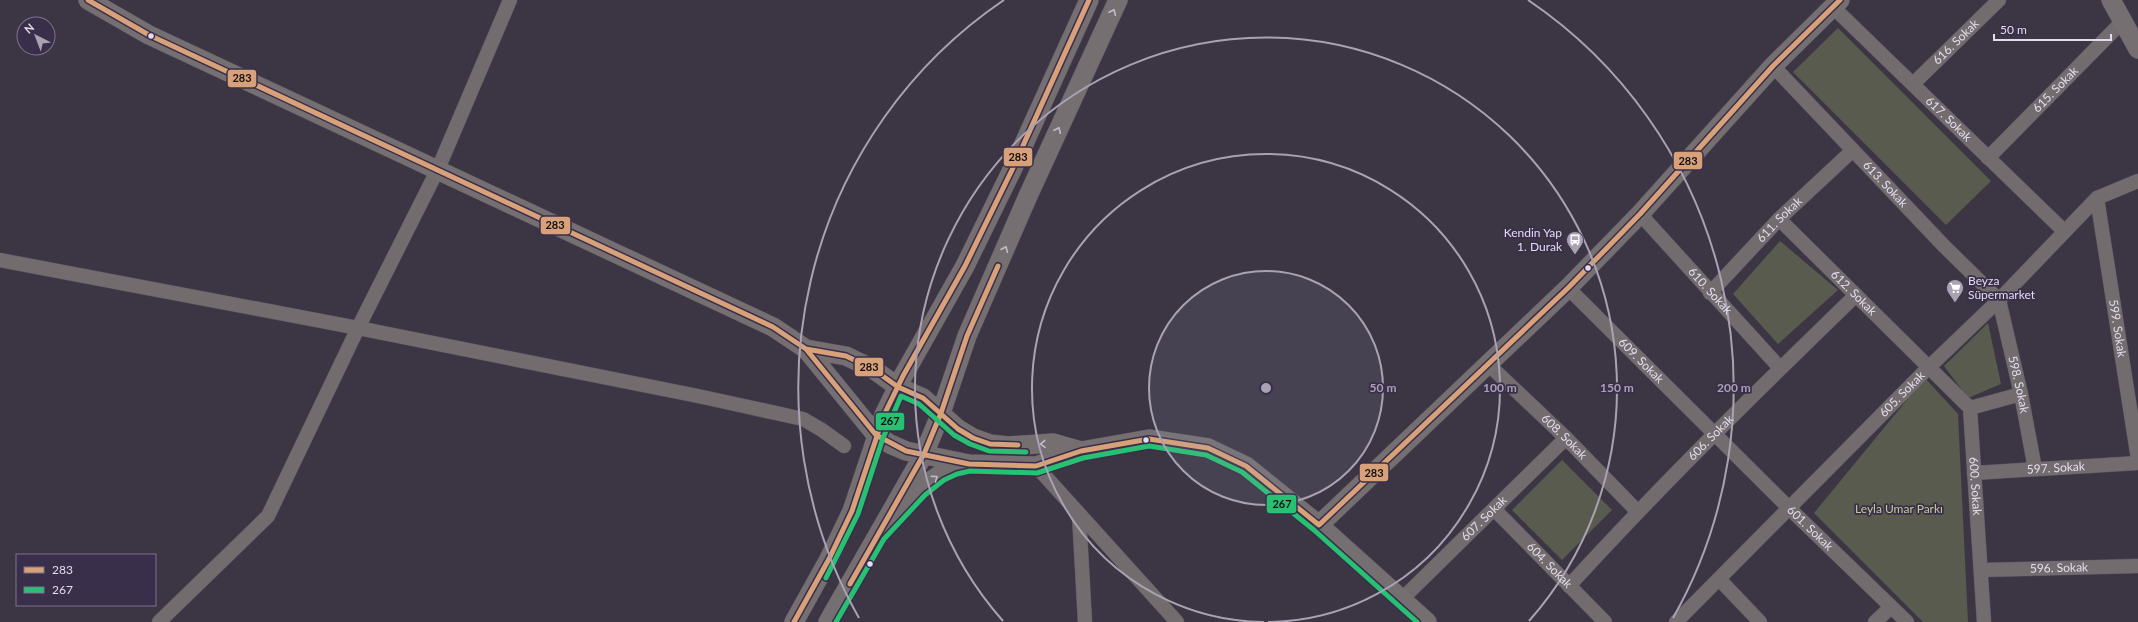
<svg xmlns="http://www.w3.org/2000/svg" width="2138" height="622" viewBox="0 0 2138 622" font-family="Lato,sans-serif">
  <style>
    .green { fill: #595b4e }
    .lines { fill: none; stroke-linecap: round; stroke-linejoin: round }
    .street-casing { stroke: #57515e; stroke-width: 15 }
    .secondary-casing { stroke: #57515e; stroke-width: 20 }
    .street { stroke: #726c6e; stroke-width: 14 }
    .secondary { stroke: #756f72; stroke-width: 19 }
    .bus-1-casing { stroke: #3a2f4a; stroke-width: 8 }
    .bus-2-casing { stroke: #3a2f4a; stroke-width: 8 }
    .bus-1 { stroke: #d9a179; stroke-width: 5 }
    .bus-2 { stroke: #26c172; stroke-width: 5 }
    .oneway { stroke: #c2bbc9 }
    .ring { fill: none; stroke: #a8a2b2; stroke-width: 2 }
    .bus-dot { fill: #e3dcee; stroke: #3a2f4a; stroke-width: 1.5 }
    .labels { text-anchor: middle; stroke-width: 3.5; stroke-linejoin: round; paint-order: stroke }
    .street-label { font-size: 12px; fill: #e3dcee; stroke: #3a2f4a }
    .poi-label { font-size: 12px; fill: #e3dcee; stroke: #3a2f4a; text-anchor: end }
    .park-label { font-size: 12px; fill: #c3cc97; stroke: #3a2f4a }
    .centre { fill: #a8a2b2; stroke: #3a2f4a; stroke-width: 2 }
    .ring-label { font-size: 12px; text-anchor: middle; font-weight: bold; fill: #a8a2b2; stroke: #3a2f4a; stroke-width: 3.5; stroke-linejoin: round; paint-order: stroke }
    .line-badge { stroke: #3a2f4a; stroke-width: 1.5 }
    .pale-badge-label { font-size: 11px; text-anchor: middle; font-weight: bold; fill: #111 }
  </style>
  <rect width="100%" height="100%" fill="#3b3544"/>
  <path class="green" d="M1838,28L1991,181L1946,225L1793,72Z
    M1780,241L1838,290L1778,344L1733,294Z
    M1988,323L2001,384L1968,398L1944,366Z
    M1925,378L1958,414L1968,622H1923L1814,513Z
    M1562,460L1612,510L1562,560L1512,510Z"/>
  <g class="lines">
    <defs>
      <g id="street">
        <path id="s1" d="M1833,7L2064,231"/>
        <path id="s2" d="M1773,66L1944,246L1999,300L2021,394L2035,469"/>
        <path id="s3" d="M1913,84L1999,0"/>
        <path id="s4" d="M1988,158L2123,21"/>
        <path id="s5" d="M2097,198L2138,459"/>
        <path id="s6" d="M1640,214L1780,368"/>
        <path id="s7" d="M1779,219L1970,408L1984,622"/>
        <path d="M0,260L358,328L698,396L803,419L822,430L844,446"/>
        <path id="s8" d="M1568,288L1789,508L1907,622"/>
        <path id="s9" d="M1710,293L1779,219L1853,150"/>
        <path id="s10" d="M1489,365L1566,438L1637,511"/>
        <path d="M1970,408L2021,394"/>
        <path d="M1036,466L1177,622"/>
        <path id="s11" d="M1974,473L2138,463"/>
        <path id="s12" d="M1494,509L1605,622"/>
        <path d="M1079,515L1085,622"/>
        <path id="s13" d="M1981,570L2138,566"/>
        <path d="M1719,579L1760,622"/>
        <path id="s14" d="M1569,586C1661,485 1758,390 1856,295"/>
        <path id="s15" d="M1402,599L1566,438"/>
        <path d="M159,622L268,516L358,328L438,169L510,0"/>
        <path id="s16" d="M1676,622L1929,367L1999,300L2097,198L2138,181"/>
        <path d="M1875,622L1891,607"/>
      </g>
      <path id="secondary" d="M88,0L149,35L773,327L806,349L846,356L873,369L898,387L923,398L958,429L973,438L990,444L1008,446L1053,443L1081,451
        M2111,0L2138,49
        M806,349L876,435L890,444L906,451L969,464L1036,466L1081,451L1149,439L1208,448L1246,466L1319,525L1427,622
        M899,511C919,489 938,470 968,464
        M1319,525L1568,288L1640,214L1773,66L1840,0
        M794,622L829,559L852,511L884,415L903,376L965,266L1012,170L1089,0
        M828,622L924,454L941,413L967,336L1028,196L1118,0"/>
    </defs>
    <use href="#street" class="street-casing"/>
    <use href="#secondary" class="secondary-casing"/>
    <use href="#street" class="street"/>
    <use href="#secondary" class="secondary"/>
    <defs>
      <path id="bus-1" d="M88,0L149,35L773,327L806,349L846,356L873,369L898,387L923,398L958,429L973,438L990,444L1018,445
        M806,349L876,435L906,451L969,464L1036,466L1081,451L1149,439L1208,448L1246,466L1319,525L1568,288L1640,214L1773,66L1840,0
        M850,584L924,454L941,413L967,336L998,266
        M794,622L829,559L852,511L884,415L903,376L965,266L1012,170L1089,0"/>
      <path id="bus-2" d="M826,578L858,514L883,438L901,396L919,404L954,435L970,444L989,451L1026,452
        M836,622L884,539L925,495L944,480L957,474L970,471L1037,473L1083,458L1149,446L1206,455L1242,472L1314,530L1417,622"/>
    </defs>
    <use href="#bus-1" class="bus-1-casing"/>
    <use href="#bus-2" class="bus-2-casing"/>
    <use href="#bus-1" class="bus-1"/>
    <use href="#bus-2" class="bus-2"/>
  </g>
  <defs><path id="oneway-chevron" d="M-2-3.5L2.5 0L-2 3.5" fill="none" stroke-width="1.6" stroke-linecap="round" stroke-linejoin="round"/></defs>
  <g class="oneway">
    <use href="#oneway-chevron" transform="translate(1113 12) rotate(-65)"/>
    <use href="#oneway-chevron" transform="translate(1058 130) rotate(-65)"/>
    <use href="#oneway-chevron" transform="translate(1005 249) rotate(-67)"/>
    <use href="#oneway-chevron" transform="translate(1043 444) rotate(177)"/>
    <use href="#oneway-chevron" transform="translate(935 478) rotate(-36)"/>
  </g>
  <circle cx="1266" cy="388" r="117" fill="#a8a2b2" fill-opacity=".12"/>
  <g class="ring">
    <circle cx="1266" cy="388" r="117"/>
    <path d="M1264 622A234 234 0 1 1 1268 622"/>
    <path d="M1003 621A351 351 0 1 1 1529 621"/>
    <path d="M859 618A468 468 0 0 1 1004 0M1528 0A468 468 0 0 1 1673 618"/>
  </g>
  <defs>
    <symbol id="bus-pin" viewBox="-11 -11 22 30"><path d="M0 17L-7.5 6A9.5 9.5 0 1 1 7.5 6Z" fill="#a8a2b2" stroke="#3a2f4a"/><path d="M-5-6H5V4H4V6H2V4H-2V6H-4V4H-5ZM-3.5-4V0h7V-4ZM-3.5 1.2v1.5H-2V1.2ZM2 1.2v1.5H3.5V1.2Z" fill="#fff"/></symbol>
    <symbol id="supermarket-pin" viewBox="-11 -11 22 30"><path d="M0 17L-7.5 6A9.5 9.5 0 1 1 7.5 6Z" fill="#a8a2b2" stroke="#3a2f4a"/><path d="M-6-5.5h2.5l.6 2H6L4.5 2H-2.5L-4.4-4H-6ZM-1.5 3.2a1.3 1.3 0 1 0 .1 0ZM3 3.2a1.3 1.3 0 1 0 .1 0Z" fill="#fff"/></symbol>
  </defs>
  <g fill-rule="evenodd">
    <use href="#bus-pin" x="1565" y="230" width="20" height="27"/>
    <use href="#supermarket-pin" x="1945" y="278" width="20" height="27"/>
  </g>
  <g class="bus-dot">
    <circle cx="151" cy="36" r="3.5"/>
    <circle cx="1588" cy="268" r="3.5"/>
    <circle cx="1146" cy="440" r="3.5"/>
    <circle cx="870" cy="564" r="3.5"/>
  </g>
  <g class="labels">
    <g class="street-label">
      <text dy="4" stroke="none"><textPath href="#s3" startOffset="60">616. Sokak</textPath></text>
      <text dy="4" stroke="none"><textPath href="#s4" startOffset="96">615. Sokak</textPath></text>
      <text dy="4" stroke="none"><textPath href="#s1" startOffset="161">617. Sokak</textPath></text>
      <text dy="4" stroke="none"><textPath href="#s2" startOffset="163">613. Sokak</textPath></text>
      <text dy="4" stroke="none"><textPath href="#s9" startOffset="101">611. Sokak</textPath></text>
      <text dy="4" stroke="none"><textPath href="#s6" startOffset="104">610. Sokak</textPath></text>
      <text dy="4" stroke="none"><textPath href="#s7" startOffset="105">612. Sokak</textPath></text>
      <text dy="4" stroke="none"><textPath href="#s5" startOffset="132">599. Sokak</textPath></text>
      <text dy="4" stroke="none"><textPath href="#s8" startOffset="103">609. Sokak</textPath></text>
      <text dy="4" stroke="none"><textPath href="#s2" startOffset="412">598. Sokak</textPath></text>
      <text dy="4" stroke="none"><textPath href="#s16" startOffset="321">605. Sokak</textPath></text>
      <text dy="4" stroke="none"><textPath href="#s10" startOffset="104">608. Sokak</textPath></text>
      <text dy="4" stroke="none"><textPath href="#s14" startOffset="205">606. Sokak</textPath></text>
      <text dy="4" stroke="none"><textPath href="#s11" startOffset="82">597. Sokak</textPath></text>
      <text dy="4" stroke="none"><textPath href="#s7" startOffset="347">600. Sokak</textPath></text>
      <text dy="4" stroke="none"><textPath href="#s15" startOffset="115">607. Sokak</textPath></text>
      <text dy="4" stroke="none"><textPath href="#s8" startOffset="341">601. Sokak</textPath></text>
      <text dy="4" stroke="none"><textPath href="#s12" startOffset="79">604. Sokak</textPath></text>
      <text dy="4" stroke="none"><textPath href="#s13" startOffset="78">596. Sokak</textPath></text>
    </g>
    <g class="poi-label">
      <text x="1562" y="237">Kendin Yap<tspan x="1562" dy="14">1. Durak</tspan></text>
      <text x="1968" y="285" text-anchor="start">Beyza<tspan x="1968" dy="14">Süpermarket</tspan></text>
    </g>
    <g class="park-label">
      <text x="1899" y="513">Leyla Umar Parkı</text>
    </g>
  </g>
  <circle cx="1266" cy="388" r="6" class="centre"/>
  <g class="ring-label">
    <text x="1383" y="392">50 m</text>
    <text x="1500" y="392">100 m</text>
    <text x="1617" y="392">150 m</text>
    <text x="1734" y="392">200 m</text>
  </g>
  <g class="line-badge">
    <rect x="227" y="69" width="30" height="19" rx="4" fill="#d9a179"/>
    <rect x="1003" y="147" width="30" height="20" rx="4" fill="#d9a179"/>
    <rect x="1673" y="151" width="30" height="19" rx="4" fill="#d9a179"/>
    <rect x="540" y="216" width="31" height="19" rx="4" fill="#d9a179"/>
    <rect x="854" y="357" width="30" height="20" rx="4" fill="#d9a179"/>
    <rect x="875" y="412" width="30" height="19" rx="4" fill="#26c172"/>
    <rect x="1359" y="463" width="30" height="19" rx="4" fill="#d9a179"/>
    <rect x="1266" y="494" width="31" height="20" rx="4" fill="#26c172"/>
  </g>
  <g class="pale-badge-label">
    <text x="242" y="82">283</text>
    <text x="1018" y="161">283</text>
    <text x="1688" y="165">283</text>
    <text x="555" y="229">283</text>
    <text x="869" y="371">283</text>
    <text x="890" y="425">267</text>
    <text x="1374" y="477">283</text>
    <text x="1282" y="508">267</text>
  </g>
  <rect x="16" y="554" width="140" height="52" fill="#3a2f4a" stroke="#7e748c"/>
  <rect x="24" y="567" width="20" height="6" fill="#d9a179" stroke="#7e748c"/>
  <text x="52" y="574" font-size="12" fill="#e3dcee">283</text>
  <rect x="24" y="587" width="20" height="6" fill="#26c172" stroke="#7e748c"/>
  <text x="52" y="594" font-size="12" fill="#e3dcee">267</text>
  <g transform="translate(36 36) rotate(318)"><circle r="19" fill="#3a2f4a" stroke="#7e748c"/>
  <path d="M0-3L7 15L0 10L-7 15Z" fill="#a8a2b2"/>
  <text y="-6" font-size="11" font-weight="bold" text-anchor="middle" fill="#e3dcee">N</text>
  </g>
  <path d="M1994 34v6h117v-6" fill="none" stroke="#e3dcee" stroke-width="2"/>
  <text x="2000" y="34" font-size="12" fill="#e3dcee" stroke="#3a2f4a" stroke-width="3" paint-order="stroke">50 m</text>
</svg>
